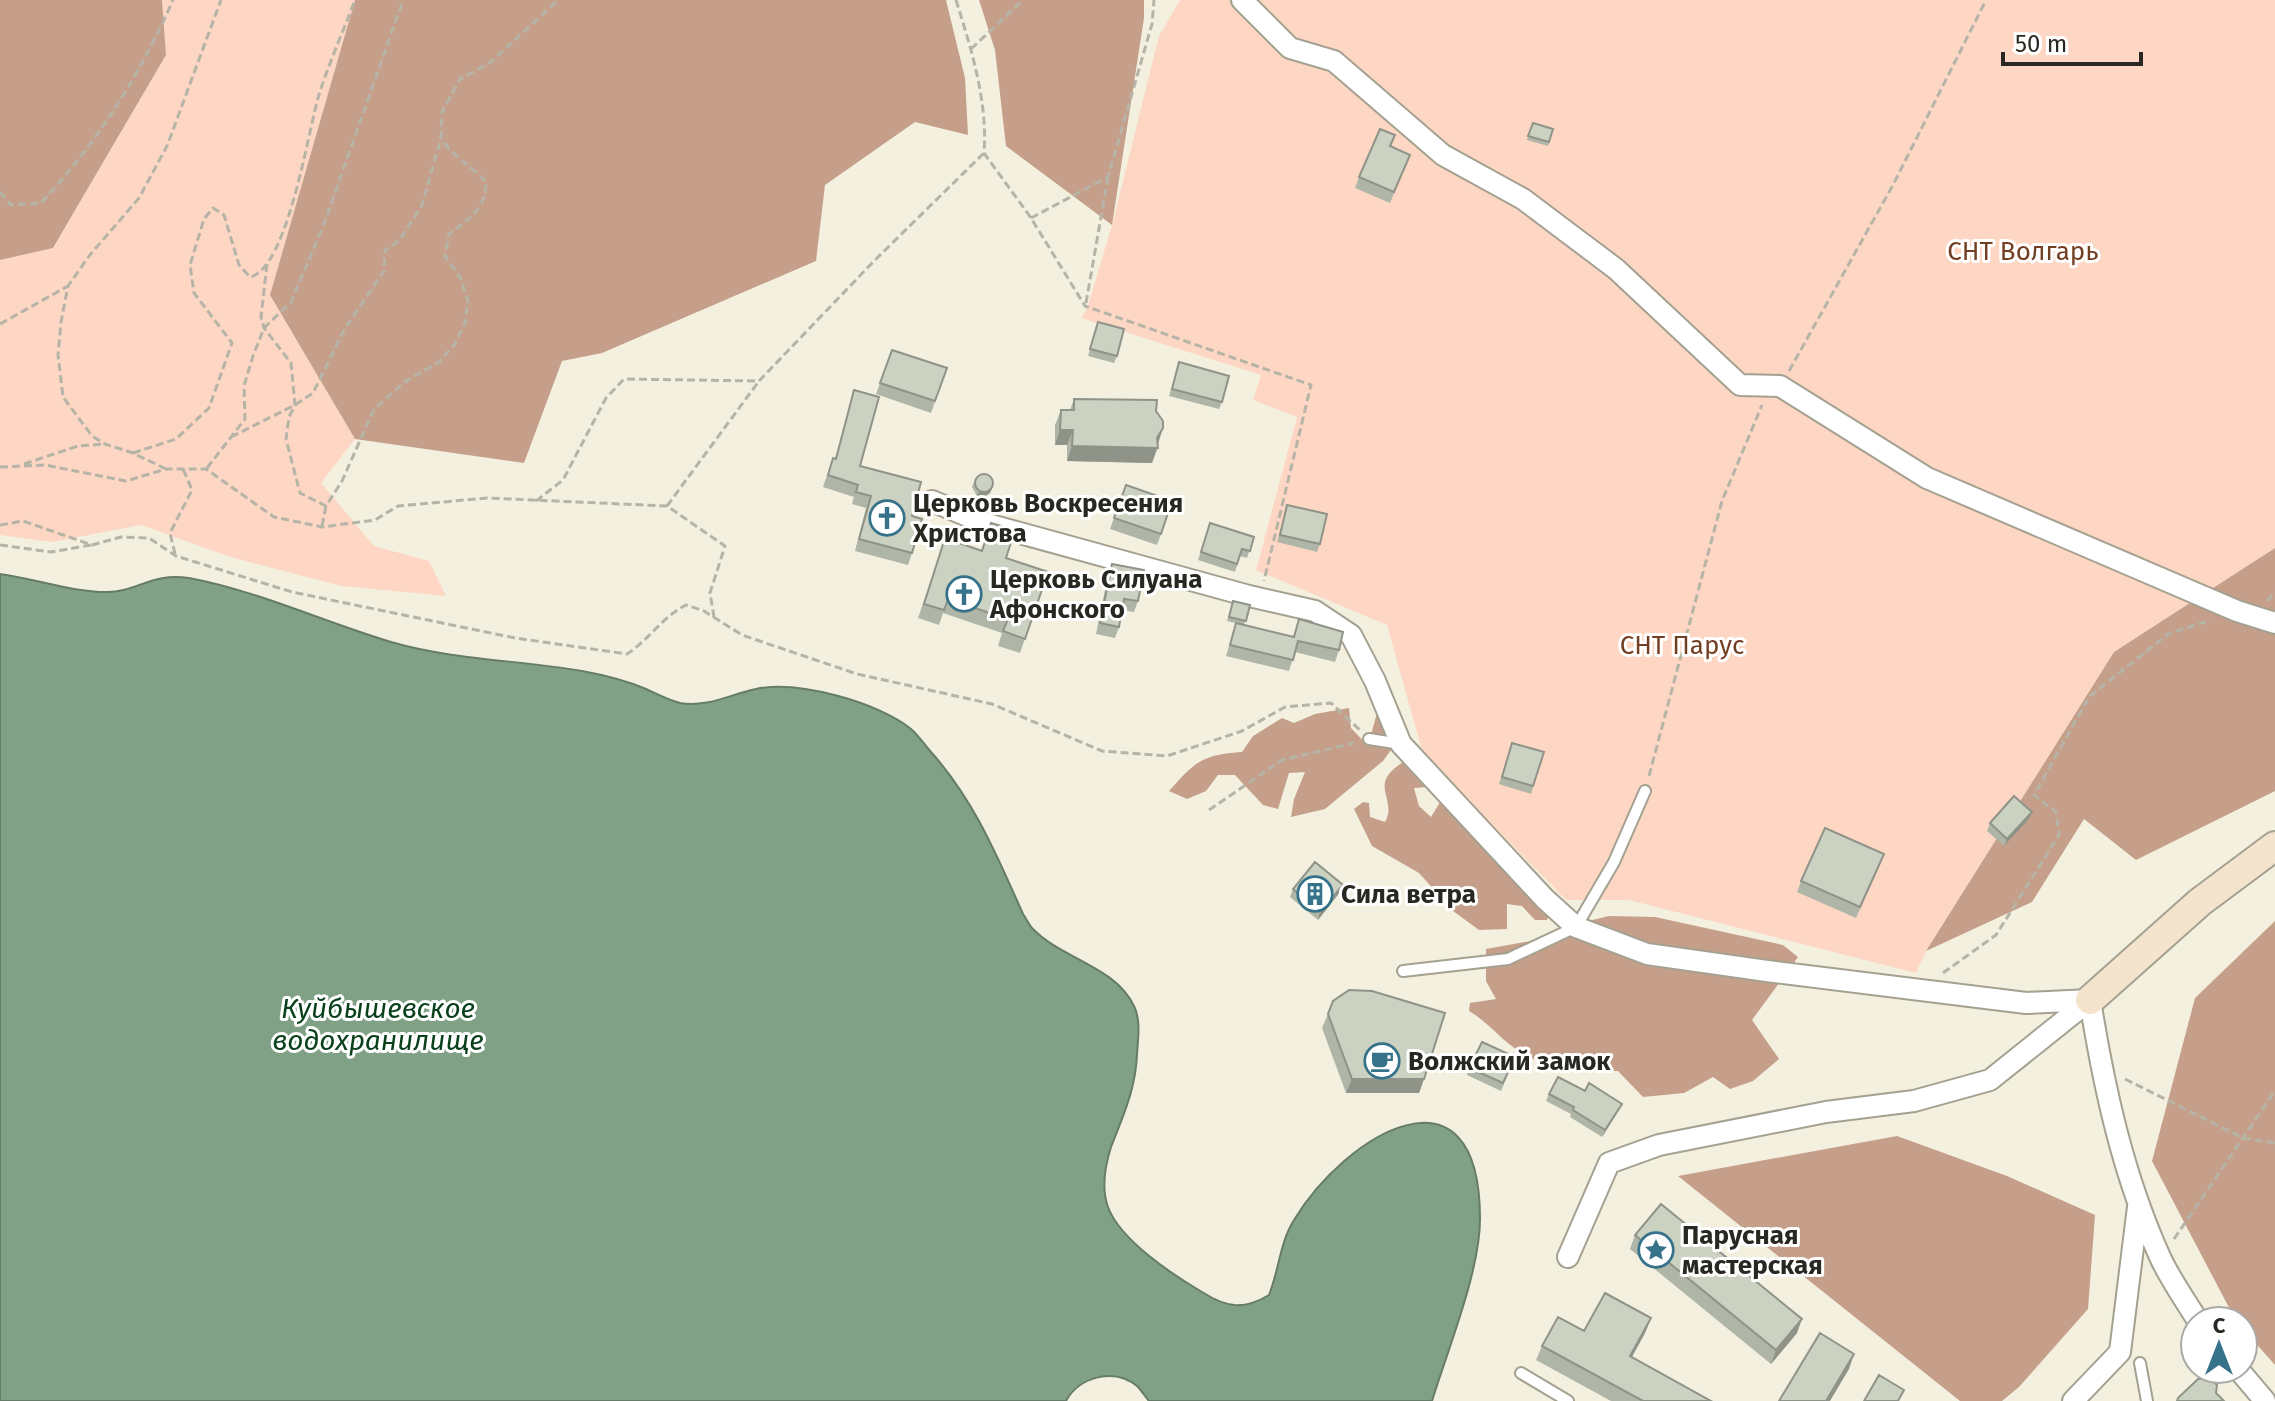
<svg xmlns="http://www.w3.org/2000/svg" width="2275" height="1401" viewBox="0 0 2275 1401" font-family="'Fira Sans',sans-serif">
  <style>
    .green { fill: #fed7c4 }
    .forest { fill: #c69f8b }
    .water { fill: #80a186; stroke: #667c68; stroke-width: 2 }
    .lines { fill: none; stroke-linecap: round; stroke-linejoin: round }
    .lane-casing { stroke: #a4a191; stroke-width: 14 }
    .street-casing { stroke: #a4a191; stroke-width: 24 }
    .secondary-casing { stroke: #a4a191; stroke-width: 32 }
    .path { stroke: #b6b4a6; stroke-width: 3; stroke-dasharray: 8 4; stroke-linecap: butt }
    .lane { stroke: #fff; stroke-width: 10 }
    .street { stroke: #fff; stroke-width: 20 }
    .secondary { stroke: #f4e4ce; stroke-width: 28 }
    .wall { fill: #afb5a7 }
    .shaded-wall { fill: #8f9388 }
    .building { fill: #ccd2c2; stroke: #8f9388; stroke-width: 2 }
    .labels { text-anchor: middle; stroke-width: 6; stroke-linejoin: round; paint-order: stroke }
    .park-label { font-size: 26px; fill: #733f22; stroke: #fff }
    .poi-label { font-size: 26px; font-weight: bold; fill: #282721; stroke: #fff; text-anchor: start }
    .water-label { font-size: 28px; font-style: italic; fill: #09411c; stroke: #fff }
  </style>
  <rect width="100%" height="100%" fill="#f3f0df"/>
  <path class="green" d="M162,0H355L270,295L355,439L321,483L374,546L429,561L446,596L341,586L230,557L141,525L52,542L0,535V260L54,247L166,55Z
    M1180,0H2275V548L2114,652L1926,951L1916,973L1629,900H1566L1423,754L1387,625L1256,570L1297,417L1253,400L1261,375L1081,318L1087,309L1112,225L1159,36Z"/>
  <path class="forest" d="M0,0H162L166,55L53,248L0,260Z
    M355,0H946L965,78L968,135L915,122L825,185L816,261L602,353L562,361L524,463L355,439L270,295Z
    M979,0H1144V18L1112,225L1006,146L995,50Z
    M2275,548V791L2136,860L2084,819L2032,902L1926,951L2114,652Z
    M1349,708L1351,728L1368,746L1378,709L1398,708L1404,732L1383,761L1325,809L1291,817L1294,799L1305,772L1289,773L1278,809L1263,805L1235,775H1218L1206,791L1187,799L1169,791C1195,762 1201,755 1242,752L1253,736L1282,718L1294,723L1315,714Z
    M1409,759L1428,787L1414,788L1419,806L1431,817L1442,799L1556,899L1547,920H1535L1522,906L1507,904V929L1479,930L1453,911L1419,873L1372,846L1354,809L1363,802L1369,803L1370,817L1385,822C1399,798 1363,783 1409,759Z
    M1609,916L1655,917L1783,945L1798,957L1752,1020L1779,1059L1753,1081L1730,1089L1713,1077L1684,1093L1643,1097L1618,1071C1580,1071 1553,1072 1519,1051C1501,1040 1488,1022 1469,1011L1470,1003L1496,999L1486,981V949L1536,940L1559,928Z
    M2275,921V1365L2243,1329V1321L2235,1319L2152,1161L2195,998Z
    M1897,1136L2007,1176L2095,1215L2088,1309L2019,1387L2002,1401H1960L1678,1176Z"/>
  <path class="water" d="M0,574C36,579 71,592 107,592C137,592 152,572 189,578C258,591 324,622 391,642C453,660 519,660 582,671C604,675 625,680 646,689C657,694 668,700 680,703C707,708 731,694 756,689C797,680 878,702 911,729C918,735 924,744 931,752C974,800 997,856 1023,914C1026,918 1029,925 1033,929C1062,959 1115,966 1134,1006C1141,1020 1138,1039 1137,1054C1136,1088 1123,1116 1111,1147C1105,1166 1101,1188 1108,1207C1120,1240 1173,1275 1202,1292C1227,1308 1244,1310 1269,1295C1279,1270 1280,1242 1294,1220C1345,1135 1480,1053 1480,1219C1480,1271 1448,1349 1432,1401H1149C1145,1396 1141,1390 1137,1386C1114,1367 1079,1377 1066,1401H0Z"/>
  <g class="lines">
    <defs>
      <path id="lane" d="M1369,739L1401,744
        M1403,971L1508,959L1576,927L1614,862L1645,791
        M2140,1363L2147,1401
        M1521,1373L1568,1401"/>
      <path id="street" d="M1242,0L1290,48L1334,61L1443,155L1523,199L1616,269L1740,385L1780,386L1927,478L2237,611L2275,623
        M932,501L987,524L1249,596L1315,611L1351,635L1375,681L1401,744L1545,899L1576,927L1647,954L1767,971L2026,1003L2090,1000
        M2090,1000C2104,1088 2123,1175 2160,1257C2170,1279 2185,1300 2198,1321
        M1568,1257L1609,1163L1659,1145L1826,1112L1914,1101L1990,1080L2090,1000
        M2238,1369L2265,1401
        M2073,1401L2120,1352L2138,1207"/>
      <path id="secondary" d="M2090,1000L2200,902L2275,846"/>
    </defs>
    <use href="#lane" class="lane-casing"/>
    <use href="#street" class="street-casing"/>
    <use href="#secondary" class="secondary-casing"/>
    <path class="path" d="M956,0C971,48 988,102 984,153L1031,218L1085,306L1311,385L1264,581
      M971,49L1023,0
      M0,192L11,205L41,203C97,143 140,75 173,0
      M1031,218L1108,177L1152,24L1154,0
      M267,264L261,317L264,328L291,363L295,405L289,417L286,439L300,493L326,506L342,481L374,409L406,381L439,362L454,345L465,323L468,300L460,277L445,256L449,234C469,219 486,209 486,182C472,166 453,157 441,138
      M1086,303L1108,177
      M0,324L68,286
      M1789,371L1893,185L1986,0
      M231,437L295,405L313,393L344,330L384,271L385,250L399,241L422,205L441,138L442,112L460,79L491,62L558,0
      M133,453L176,439L209,408L232,343L194,293L190,265L204,219L213,208L224,215L239,265L250,277C287,269 308,133 318,98C328,65 343,32 355,0
      M24,464L78,446L105,444
      M0,467L45,465L126,481L166,469H206L274,517L322,527L375,520L398,506L487,498L667,506L725,546L710,593L714,617
      M207,468L245,419L244,386L253,356L264,328L291,302L324,224L403,0
      M166,469L133,453L105,444L92,436L63,397L58,355L61,322L68,286L89,256L139,198L167,146L221,0
      M536,501L563,480L606,398L624,379L759,381L875,260L984,153
      M667,506L759,381
      M0,525L23,521L92,545L121,537L149,538L176,556L292,592L515,638L627,654C649,640 662,617 686,605L704,611L742,635L857,674L992,704L1102,751L1167,756L1242,731L1285,707L1331,703L1361,731
      M322,526L326,506
      M0,545L51,552L91,545
      M175,554L170,533L192,490L183,469
      M2267,601L2275,592
      M1649,776L1722,501L1762,405
      M1209,810L1282,760L1354,743
      M1943,973L1996,935L2059,835L2056,812L2034,795L2089,697L2168,634L2211,620
      M2125,1079L2243,1138L2275,1143
      M2174,1239L2275,1091"/>
    <use href="#lane" class="lane"/>
    <use href="#street" class="street"/>
    <use href="#secondary" class="secondary"/>
  </g>
  <path class="wall" d="M1533,123L1553,129L1548,146L1527,140Z
    M1391,146L1410,155L1390,203L1355,188L1359,177Z
    M1098,322L1117,356L1114,363L1088,356Z
    M892,350L947,368L931,413L876,394Z
    M1179,362L1222,402L1219,409L1169,396Z
    M854,390L860,466L912,516V553L908,565L855,551L866,508L852,504L854,497L823,487L833,458L835,459Z
    M1074,399L1156,411L1158,448L1152,463L1067,461V445H1055V425L1061,410H1070Z
    M976,477L990,493L984,497L977,496L972,487Z
    M1126,485L1161,534L1157,545L1110,529Z
    M1287,505L1320,544L1317,552L1277,542Z
    M1210,523L1254,537L1247,558L1240,556L1235,572L1198,560Z
    M945,538L1048,572L1020,653L998,646L1002,633L943,613L939,625L918,618Z
    M1112,564L1138,601L1134,612L1122,610L1119,627L1115,638L1096,634L1108,575Z
    M1233,601L1250,605L1244,625L1227,621Z
    M1299,619L1339,650L1335,662L1295,652L1289,671L1226,656L1236,623L1293,637Z
    M1512,743L1544,752L1531,794L1499,784Z
    M2032,812L2029,819L2004,846L1987,831L1990,823Z
    M1880,865L1856,918L1797,892L1801,881Z
    M1293,889L1340,892L1318,920L1290,897Z
    M1328,1014L1424,1079L1419,1093H1346L1322,1028Z
    M1515,1057L1501,1091L1467,1075L1469,1068Z
    M1549,1094L1619,1110L1602,1137L1570,1117L1571,1114L1546,1101Z
    M1635,1235L1797,1333L1771,1364L1630,1249Z
    M1651,1318L1645,1333L1632,1357L1711,1401H1611L1536,1360L1542,1346L1584,1331Z"/>
  <path class="shaded-wall" d="M1163,428L1152,463L1067,461L1072,446L1157,438Z
    M1060,430H1073L1067,445H1055Z
    M992,489L990,493L984,497L977,496L979,492Z
    M2032,812L2029,819L2004,846L2007,839Z
    M1343,885L1340,892L1318,920L1320,912Z
    M1352,1079H1424L1419,1093H1346Z
    M1622,1104L1619,1110L1602,1137L1605,1130Z
    M1651,1318L1645,1333L1624,1371L1630,1356Z
    M1802,1319L1797,1333L1771,1364L1776,1350Z
    M1854,1354L1849,1369L1830,1401H1826Z"/>
  <path class="building" d="M1533,123L1553,129L1549,142L1528,136Z
    M1380,129L1395,135L1390,146L1410,155L1394,192L1359,177Z
    M1098,322L1124,329L1117,356L1090,349Z
    M892,350L947,368L935,401L880,383Z
    M1179,362L1229,376L1222,402L1172,389Z
    M854,390L879,397L860,466L921,482L912,516L922,519L912,553L859,539L871,496L856,492L858,485L828,475L833,458L836,459Z
    M1074,399L1157,400L1156,411L1163,421V428L1157,438L1158,448L1072,446L1073,430H1060L1061,410H1074Z
    M975 483a9 9 0 1 1 18 0a9 9 0 1 1-18 0Z
    M1126,485L1172,501L1161,534L1114,518Z
    M1287,505L1327,514L1320,544L1280,535Z
    M991,523L1015,530L1006,558L1048,572L1025,639L1003,631L1008,619L948,599L944,610L924,604L945,538L982,551Z
    M1210,523L1254,537L1250,551L1242,549L1237,564L1201,552Z
    M1112,564L1144,570L1138,601L1124,599L1119,627L1100,623Z
    M1233,601L1250,605L1246,621L1229,617Z
    M1299,619L1343,632L1339,650L1298,641L1293,660L1230,645L1236,623L1294,637Z
    M1512,743L1544,752L1533,786L1502,777Z
    M2014,796L2032,812L2007,839L1990,823Z
    M1825,828L1884,854L1860,907L1801,881Z
    M1315,862L1343,885L1320,912L1293,889Z
    M1349,990L1372,991L1445,1013L1424,1079H1352L1328,1014L1333,1001Z
    M1482,1042L1515,1057L1503,1083L1469,1068Z
    M1558,1077L1585,1091L1589,1083L1622,1104L1605,1130L1573,1110L1574,1107L1549,1094Z
    M1661,1204L1802,1319L1776,1350L1635,1235Z
    M1605,1293L1651,1318L1630,1356L1711,1401H1643L1542,1346L1558,1317L1584,1331Z
    M1820,1333L1854,1354L1826,1401H1779Z
    M1879,1375L1904,1390L1898,1401H1864Z
    M2209,1378L2217,1385L2216,1393L2224,1401H2177L2178,1398L2198,1379Z"/>
  <defs>
    <symbol id="church-ring" viewBox="-11 -11 22 22"><circle r="9.5" fill="#fff" stroke="#367289" stroke-width="1.5"/><path d="M-1.2-6h2.4v3.5h3.3v2.4h-3.3V6h-2.4V-.1h-3.3v-2.4h3.3Z" fill="#367289"/></symbol>
    <symbol id="building-ring" viewBox="-11 -11 22 22"><circle r="9.5" fill="#fff" stroke="#367289" stroke-width="1.5"/><path d="M-4-6H4V6H1V3H-1V6H-4ZM-2.5-4.3h1.7v1.8h-1.7ZM.8-4.3h1.7v1.8H.8ZM-2.5-1h1.7V.8h-1.7ZM.8-1h1.7V.8H.8Z" fill="#367289"/></symbol>
    <symbol id="cafe-ring" viewBox="-11 -11 22 22"><circle r="9.5" fill="#fff" stroke="#367289" stroke-width="1.5"/><path d="M-5.5-4.5H6V0H3Q3 3.5 0 3.5H-2.5Q-5.5 3.5-5.5 0ZM3-3.2v2h1.7v-2ZM-6 4.5H4V6H-6Z" fill="#367289"/></symbol>
    <symbol id="sight-ring" viewBox="-11 -11 22 22"><circle r="9.5" fill="#fff" stroke="#367289" stroke-width="1.5"/><path d="M0-6L1.8-2.2L6-1.7L2.9 1.2L3.7 5.4L0 3.3L-3.7 5.4L-2.9 1.2L-6-1.7L-1.8-2.2Z" fill="#367289"/></symbol>
  </defs>
  <g fill-rule="evenodd">
    <use href="#church-ring" x="867" y="498" width="40" height="40"/>
    <use href="#church-ring" x="944" y="574" width="40" height="40"/>
    <use href="#building-ring" x="1295" y="874" width="40" height="40"/>
    <use href="#cafe-ring" x="1362" y="1041" width="40" height="40"/>
    <use href="#sight-ring" x="1636" y="1230" width="40" height="40"/>
  </g>
  <g class="labels">
    <g class="park-label">
      <text x="2023" y="260">СНТ Волгарь</text>
      <text x="1682" y="654">СНТ Парус</text>
    </g>
    <g class="poi-label">
      <text x="913" y="512">Церковь Воскресения<tspan x="913" dy="30">Христова</tspan></text>
      <text x="990" y="588">Церковь Силуана<tspan x="990" dy="30">Афонского</tspan></text>
      <text x="1341" y="903">Сила ветра</text>
      <text x="1408" y="1070">Волжский замок</text>
      <text x="1682" y="1244">Парусная<tspan x="1682" dy="30">мастерская</tspan></text>
    </g>
    <g class="water-label">
      <text x="378" y="1018">Куйбышевское<tspan x="378" dy="32">водохранилище</tspan></text>
    </g>
  </g>
  <g transform="translate(2219 1345)"><circle r="38" fill="#ffffff" stroke="#a9a9a6" stroke-width="2"/>
  <path d="M0-6L14 30L0 20L-14 30Z" fill="#367289"/>
  <text y="-12" font-size="22" font-weight="bold" text-anchor="middle" fill="#282721">С</text>
  </g>
  <path d="M2003 52v12h138v-12" fill="none" stroke="#282721" stroke-width="4"/>
  <text x="2015" y="52" font-size="24" fill="#282721" stroke="#ffffff" stroke-width="6" paint-order="stroke">50 m</text>
</svg>
